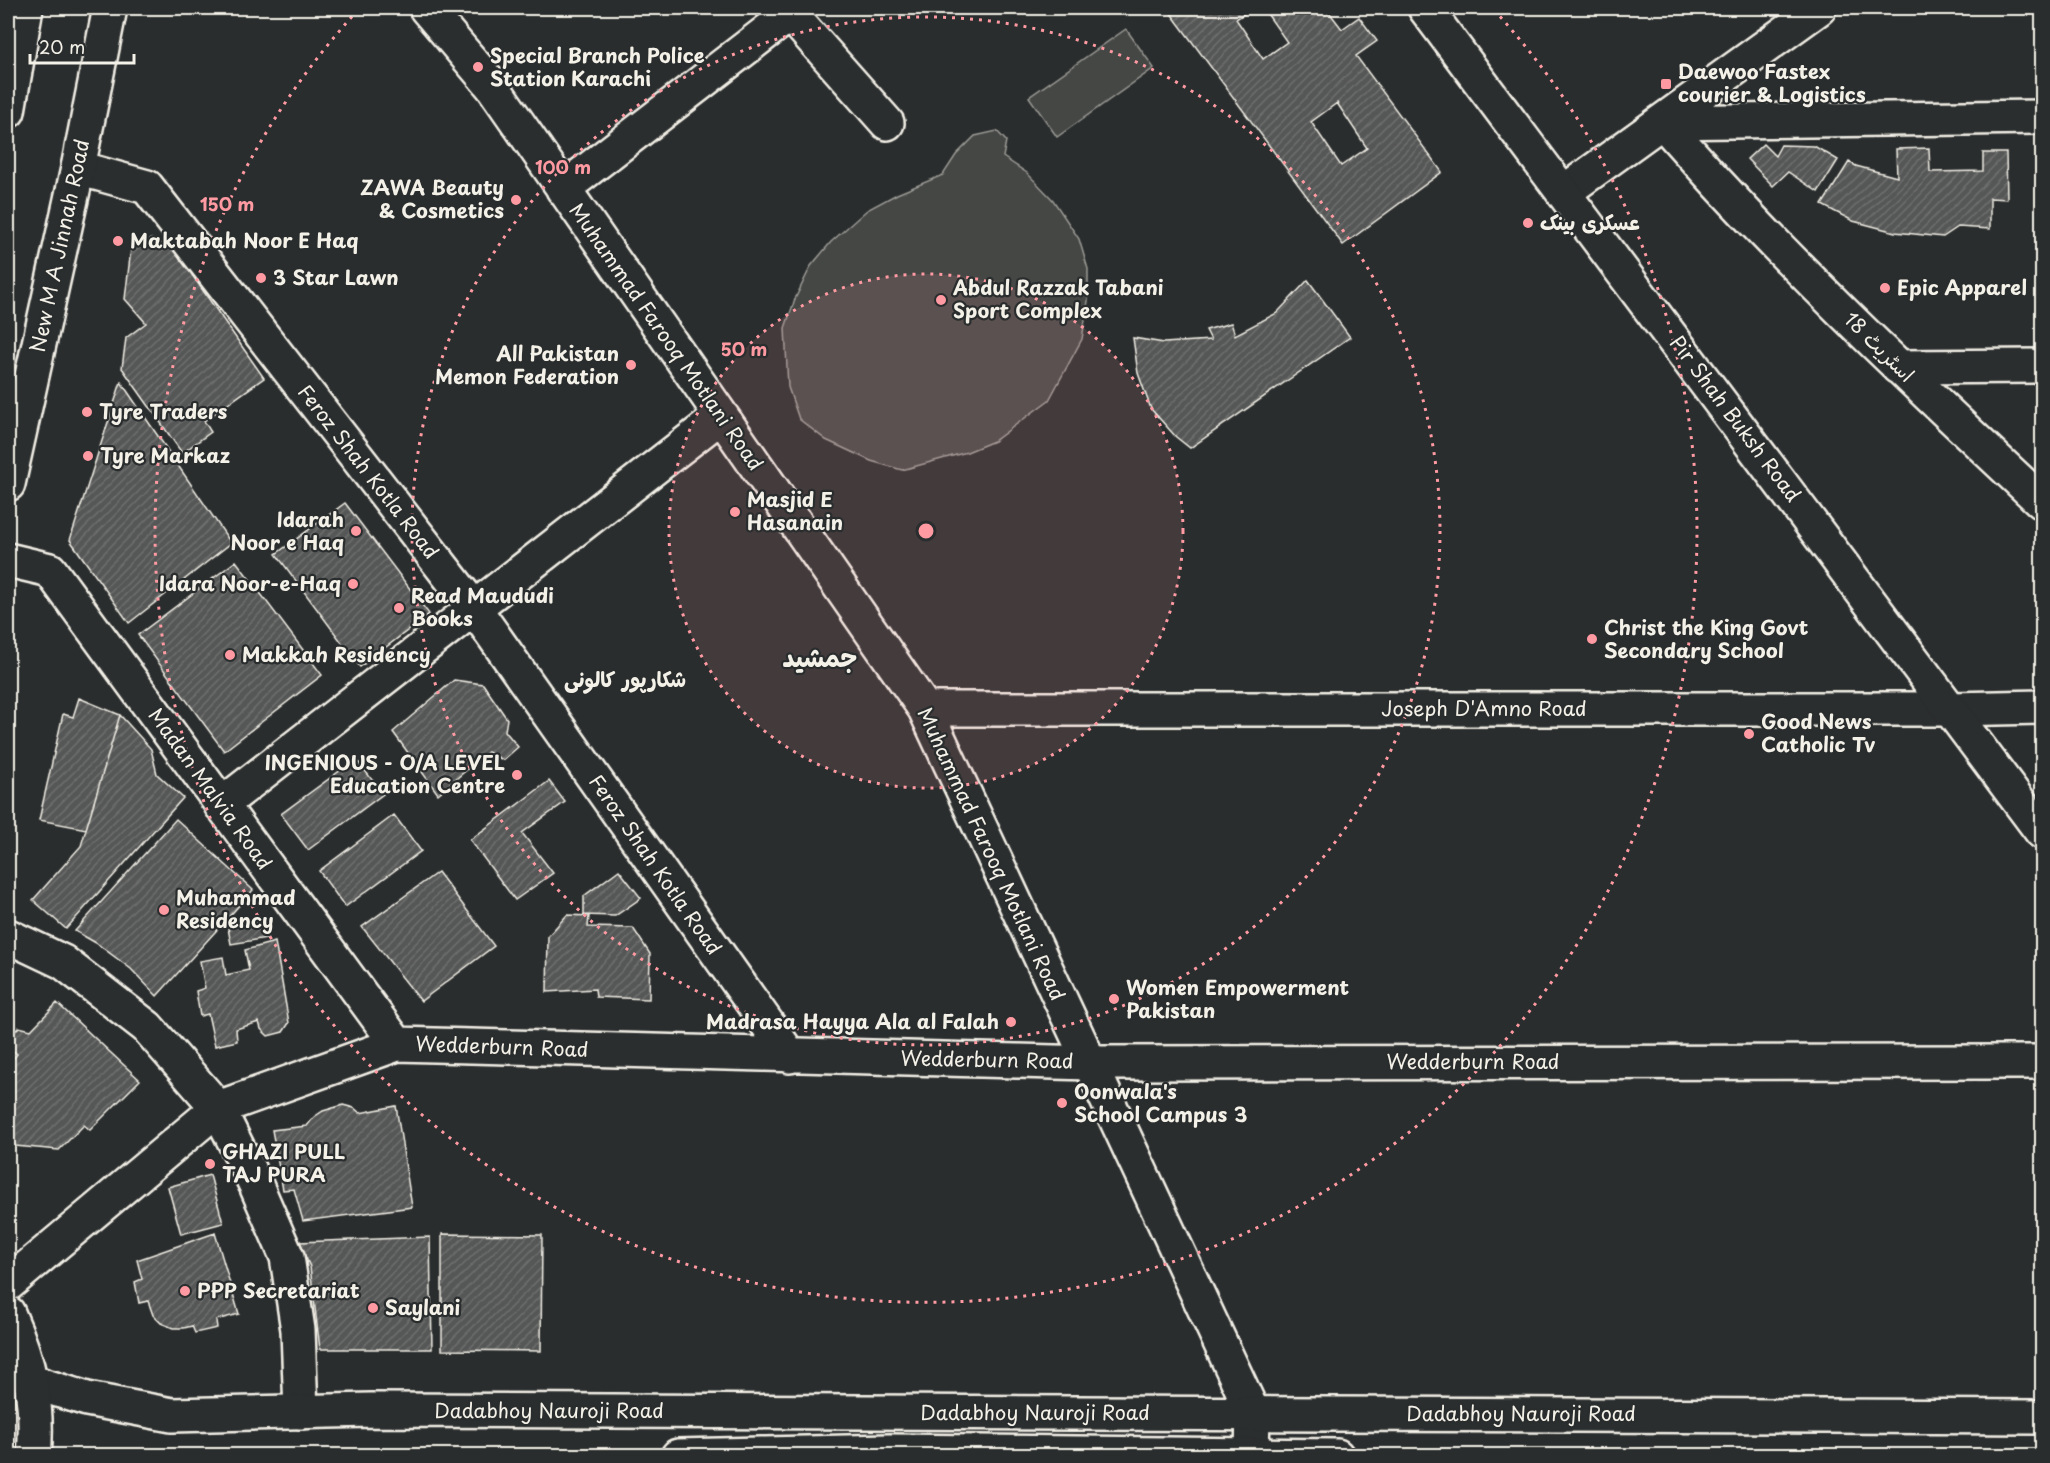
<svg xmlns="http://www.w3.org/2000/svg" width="2050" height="1463" viewBox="0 0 2050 1463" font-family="'Playpen Sans','Playpen Sans Arabic',sans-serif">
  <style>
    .garden { fill: #444645; stroke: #9c9c96; stroke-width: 1.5 }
    .building { fill: url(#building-hatch); stroke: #f4f1e8; stroke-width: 1.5; fill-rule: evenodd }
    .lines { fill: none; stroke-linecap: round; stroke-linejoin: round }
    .street-casing { stroke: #f4f1e8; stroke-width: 38 }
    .secondary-casing { stroke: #f4f1e8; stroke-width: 38 }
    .primary-casing { stroke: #f4f1e8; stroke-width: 38 }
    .street { stroke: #2a2d2e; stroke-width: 33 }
    .secondary { stroke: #2a2d2e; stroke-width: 33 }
    .primary { stroke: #2a2d2e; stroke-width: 33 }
    .ring { fill: none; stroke: #ff9aa2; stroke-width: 3; stroke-dasharray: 3 6 }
    .poi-dot { fill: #ff9aa2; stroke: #2a2d2e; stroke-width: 2 }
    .labels { text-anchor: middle; stroke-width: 4.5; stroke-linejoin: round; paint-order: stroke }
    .poi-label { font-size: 20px; font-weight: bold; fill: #f4f1e8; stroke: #2a2d2e; text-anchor: start }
    .street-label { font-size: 20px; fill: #f4f1e8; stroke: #2a2d2e }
    .neighbourhood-label { font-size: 21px; font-weight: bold; fill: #f4f1e8; stroke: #2a2d2e }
    .district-label { font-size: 26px; font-weight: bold; fill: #f4f1e8; stroke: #2a2d2e }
    .centre { fill: #ff9aa2; stroke: #2a2d2e; stroke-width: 3 }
    .ring-label { font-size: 18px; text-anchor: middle; font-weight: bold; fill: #ff9aa2; stroke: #2a2d2e; stroke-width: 4.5; stroke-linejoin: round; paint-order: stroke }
  </style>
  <defs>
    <pattern id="building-hatch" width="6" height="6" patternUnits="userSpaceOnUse" patternTransform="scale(1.5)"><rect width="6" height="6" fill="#555756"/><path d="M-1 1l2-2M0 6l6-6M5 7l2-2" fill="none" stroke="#6e706e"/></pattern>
  </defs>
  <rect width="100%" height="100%" fill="#2a2d2e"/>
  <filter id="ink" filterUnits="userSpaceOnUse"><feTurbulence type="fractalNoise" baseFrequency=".0167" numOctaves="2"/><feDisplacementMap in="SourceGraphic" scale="12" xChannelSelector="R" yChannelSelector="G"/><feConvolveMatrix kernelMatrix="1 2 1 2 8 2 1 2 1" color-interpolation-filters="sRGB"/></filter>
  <g filter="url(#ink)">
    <path class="garden" d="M1126,29L1154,68L1057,137L1029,97Z
      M997,131L1006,141L1003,157L1027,173L1053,200L1079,239L1088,269V301L1082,339L1049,400L994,441L967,452L902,470L871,461L826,440L799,419L788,387L785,328L795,299L811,266L831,242L867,210L897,194L943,175L956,155L975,136Z"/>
    <path class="building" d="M1167,8H1253L1236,19L1263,59L1287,42L1263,8H1326L1342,29L1359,17L1377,41L1356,56L1442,172L1343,245ZM1337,103L1367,148L1341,166L1311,122Z
      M1763,144L1775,156L1781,145L1814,146L1838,160L1818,192L1788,172L1773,186L1747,159Z
      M1929,148L1930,172L1983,171V153H2006L2007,199L1990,198V229L1958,227L1943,237L1895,232L1853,221L1822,205L1849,162L1856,166L1897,177L1896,149Z
      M151,239L174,249L264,378L204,421L211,432L182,453L122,368L126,338L146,323L125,299L131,249Z
      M1308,280L1350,337L1190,448L1176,437L1151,409L1138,373L1133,338L1164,343L1211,340L1206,330L1231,323L1235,335L1277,313Z
      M121,382L231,543L129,623L70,540Z
      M345,503L429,614L360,667L276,554Z
      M236,561L322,675L224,751L138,635Z
      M454,680L483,684L507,719L505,731L518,747L503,760L488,752L438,794L393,732Z
      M79,698L120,715L86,829L39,820L63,714L73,717Z
      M120,715L151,749L157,774L183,798L66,929L33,900L81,846Z
      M356,759L383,794L308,850L281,814Z
      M549,781L565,802L522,833L553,873L515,900L470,840Z
      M394,815L421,851L345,907L319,871Z
      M176,819L253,890L157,996L131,969L96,943L75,931Z
      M619,870L641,898L615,916L584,915V896Z
      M438,872L494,946L421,1001L362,927Z
      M567,915L589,916L588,927L633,928L650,954L649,999L596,997L595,989L547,992L548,936Z
      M265,921L267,938L231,944L228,928Z
      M275,942L289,1023L283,1032L268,1036L261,1029L259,1022L236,1029L237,1041L215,1046L208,1014L200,1016L196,991L205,988L200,961L223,957L226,975L249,970L245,950Z
      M57,1003L140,1080L90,1130L84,1125L59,1150L15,1146L8,1139V1065L17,1054L9,1047L11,1035L19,1027L31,1030Z
      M343,1105L354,1108L360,1113L396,1106L412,1207L303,1221L294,1189L283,1190L272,1130L307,1126L314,1117L323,1111Z
      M210,1175L223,1223L181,1234L168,1187Z
      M215,1233L239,1314L216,1320L217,1328L195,1333L192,1326L184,1328H173L161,1323L153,1315L148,1301L139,1303L135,1282L142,1279L137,1260Z
      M442,1234L542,1235L541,1351L442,1350Z
      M430,1237L432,1349H320L310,1267L299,1242Z"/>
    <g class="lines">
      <defs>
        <path id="street" d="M426,8L493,87L925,709L1253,1413L1252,1453
          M785,8L887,123
          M1663,122C1780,257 1912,380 2042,502
          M1663,122L2042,117
          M78,168L147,187L474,608L790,1056
          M563,189L790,14
          M1564,192L1819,8
          M1898,367L2042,366
          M8,560L50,570L397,1044
          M925,709H1952L2042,707
          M221,805L721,416
          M8,936L63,962L147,1027L218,1108L255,1183L287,1257L298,1330L301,1412
          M8,1284L218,1108L397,1044L1090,1063L2042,1062"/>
        <path id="secondary" d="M1425,8L2042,832
          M32,1382L87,1399L172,1415L371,1410L2042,1417
          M678,1456L889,1451L1337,1456"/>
        <path id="primary" d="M8,111L26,8
          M8,484L78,168L110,8
          M8,1313C29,1361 39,1402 34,1456"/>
      </defs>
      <use href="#street" class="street-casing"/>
      <use href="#secondary" class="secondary-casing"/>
      <use href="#primary" class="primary-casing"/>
      <use href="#street" class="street"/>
      <use href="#secondary" class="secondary"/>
      <use href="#primary" class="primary"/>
    </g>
  </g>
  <circle cx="926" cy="531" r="257" fill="#ff9aa2" fill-opacity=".12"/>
  <g class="ring">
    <circle cx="926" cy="531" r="257"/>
    <circle cx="926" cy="531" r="514"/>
    <path d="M1494 10A771 771 0 1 1 358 10"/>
  </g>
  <g class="poi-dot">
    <circle cx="478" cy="67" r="6"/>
    <rect x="1660" y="78" width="12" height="12" rx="3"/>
    <circle cx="516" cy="200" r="6"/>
    <circle cx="1528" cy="223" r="6"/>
    <circle cx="118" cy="241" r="6"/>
    <circle cx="261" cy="278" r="6"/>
    <circle cx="1885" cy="288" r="6"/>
    <circle cx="941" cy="300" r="6"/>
    <circle cx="631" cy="365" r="6"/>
    <circle cx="87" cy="412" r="6"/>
    <circle cx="88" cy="456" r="6"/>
    <circle cx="735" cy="512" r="6"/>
    <circle cx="356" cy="531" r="6"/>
    <circle cx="353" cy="584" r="6"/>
    <circle cx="399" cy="608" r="6"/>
    <circle cx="1592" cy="639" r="6"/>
    <circle cx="230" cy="655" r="6"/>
    <circle cx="1749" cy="734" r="6"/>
    <circle cx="517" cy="775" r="6"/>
    <circle cx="164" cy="910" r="6"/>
    <circle cx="1114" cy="999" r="6"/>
    <circle cx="1011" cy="1022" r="6"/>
    <circle cx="1062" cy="1103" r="6"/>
    <circle cx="210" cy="1164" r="6"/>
    <circle cx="185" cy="1291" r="6"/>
    <circle cx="373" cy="1308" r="6"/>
  </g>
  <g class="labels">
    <g class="poi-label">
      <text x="490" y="63">Special Branch Police<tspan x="490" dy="23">Station Karachi</tspan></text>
      <text x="1678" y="79">Daewoo Fastex<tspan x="1678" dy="23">courier &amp; Logistics</tspan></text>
      <text x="504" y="195" text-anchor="end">ZAWA Beauty<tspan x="504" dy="23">&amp; Cosmetics</tspan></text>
      <text x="1540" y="230">عسکری بینک</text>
      <text x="130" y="248">Maktabah Noor E Haq</text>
      <text x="273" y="285">3 Star Lawn</text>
      <text x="953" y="295">Abdul Razzak Tabani<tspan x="953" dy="23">Sport Complex</tspan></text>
      <text x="1897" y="295">Epic Apparel</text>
      <text x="619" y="361" text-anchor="end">All Pakistan<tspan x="619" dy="23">Memon Federation</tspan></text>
      <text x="99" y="419">Tyre Traders</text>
      <text x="100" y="463">Tyre Markaz</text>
      <text x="747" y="507">Masjid E<tspan x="747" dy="23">Hasanain</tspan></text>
      <text x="344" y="527" text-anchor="end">Idarah<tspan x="344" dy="23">Noor e Haq</tspan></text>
      <text x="341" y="591" text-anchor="end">Idara Noor-e-Haq</text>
      <text x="411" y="603">Read Maududi<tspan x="411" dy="23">Books</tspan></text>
      <text x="1604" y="635">Christ the King Govt<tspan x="1604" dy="23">Secondary School</tspan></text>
      <text x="242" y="662">Makkah Residency</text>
      <text x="1761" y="729">Good News<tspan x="1761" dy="23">Catholic Tv</tspan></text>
      <text x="505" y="770" text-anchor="end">INGENIOUS - O/A LEVEL<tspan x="505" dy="23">Education Centre</tspan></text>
      <text x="176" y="905">Muhammad<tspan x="176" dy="23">Residency</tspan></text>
      <text x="1126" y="995">Women Empowerment<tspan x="1126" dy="23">Pakistan</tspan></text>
      <text x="999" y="1029" text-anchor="end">Madrasa Hayya Ala al Falah</text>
      <text x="1074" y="1099">Oonwala's<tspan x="1074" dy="23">School Campus 3</tspan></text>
      <text x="222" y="1159">GHAZI PULL<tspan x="222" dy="23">TAJ PURA</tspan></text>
      <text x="197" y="1298">PPP Secretariat</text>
      <text x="385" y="1315">Saylani</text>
    </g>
    <g class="street-label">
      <text transform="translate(60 246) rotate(-78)" y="7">New M A Jinnah Road</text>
      <text transform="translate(666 337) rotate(55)" y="7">Muhammad Farooq Motlani Road</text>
      <text transform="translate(1879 347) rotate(45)" y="7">اسٹریٹ 18</text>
      <text transform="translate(1735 419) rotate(53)" y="7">Pir Shah Buksh Road</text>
      <text transform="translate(368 472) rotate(52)" y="7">Feroz Shah Kotla Road</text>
      <text x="1484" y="716">Joseph D'Amno Road</text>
      <text transform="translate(210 789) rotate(54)" y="7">Madan Malvia Road</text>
      <text transform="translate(991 854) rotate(65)" y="7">Muhammad Farooq Motlani Road</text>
      <text transform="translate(655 865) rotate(55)" y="7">Feroz Shah Kotla Road</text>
      <text transform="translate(502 1047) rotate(2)" y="7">Wedderburn Road</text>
      <text transform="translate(987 1060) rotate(1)" y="7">Wedderburn Road</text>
      <text x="1473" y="1069">Wedderburn Road</text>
      <text x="549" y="1418">Dadabhoy Nauroji Road</text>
      <text x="1035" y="1420">Dadabhoy Nauroji Road</text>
      <text x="1521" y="1421">Dadabhoy Nauroji Road</text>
    </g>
    <g class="neighbourhood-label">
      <text x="625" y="687">شکارپور کالونی</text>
    </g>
    <g class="district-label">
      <text x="820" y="667">جمشید</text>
    </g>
  </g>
  <circle cx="926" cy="531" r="9" class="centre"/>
  <g class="ring-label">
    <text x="563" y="174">100 m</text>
    <text x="227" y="211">150 m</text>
    <text x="744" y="356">50 m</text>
  </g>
  <rect width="2050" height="1463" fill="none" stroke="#2a2d2e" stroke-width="30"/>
  <rect x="15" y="15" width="2020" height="1433" fill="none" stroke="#f4f1e8" stroke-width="2" filter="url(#ink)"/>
  <path d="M30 54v9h104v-9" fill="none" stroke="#f4f1e8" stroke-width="3"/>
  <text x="39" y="54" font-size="18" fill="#f4f1e8" stroke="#2a2d2e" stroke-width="4.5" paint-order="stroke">20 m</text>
</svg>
